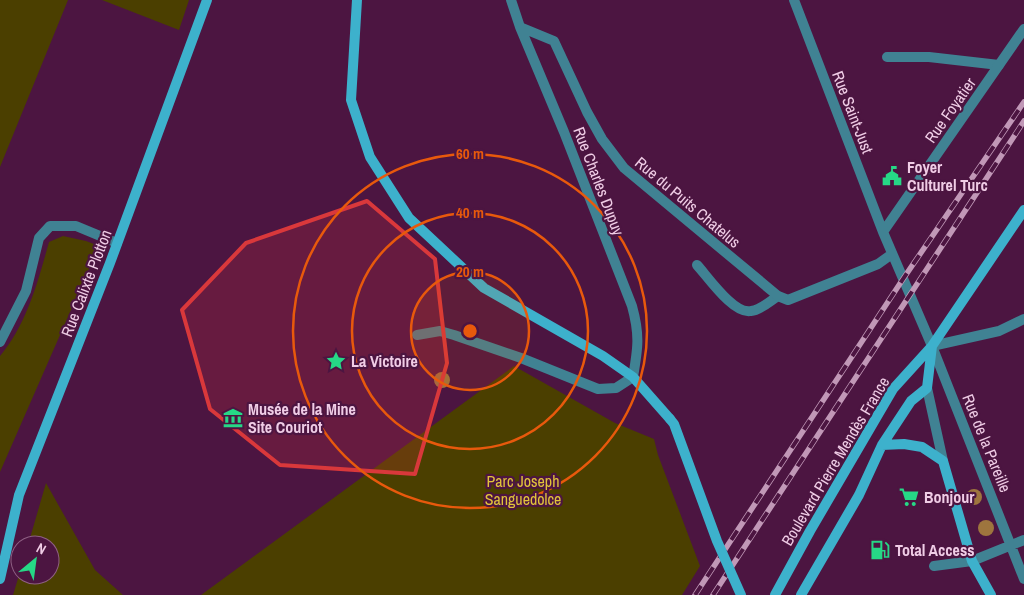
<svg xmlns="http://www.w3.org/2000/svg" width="1024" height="595" viewBox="0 0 1024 595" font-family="'Archivo Narrow',sans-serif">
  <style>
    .green { fill: #4b3f00 }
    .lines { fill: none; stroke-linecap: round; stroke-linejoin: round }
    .lane { stroke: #408293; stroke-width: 10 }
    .street { stroke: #408293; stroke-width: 10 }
    .secondary { stroke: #3db1cc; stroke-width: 10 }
    .rail-casing { stroke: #c198b7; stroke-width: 5.5 }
    .rail { stroke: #4c1541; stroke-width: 4; stroke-dasharray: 11; stroke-linecap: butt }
    .secondary-bridge { stroke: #3db1cc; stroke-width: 10 }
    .tree { fill: #9e753e }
    .marked { fill: #d9383b; fill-opacity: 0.2; stroke: #d9383b; stroke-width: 4; stroke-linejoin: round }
    .ring { fill: none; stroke: #e8590c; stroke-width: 2.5 }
    .labels { text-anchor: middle; stroke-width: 4.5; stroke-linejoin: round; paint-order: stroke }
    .street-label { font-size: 16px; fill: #f0cde6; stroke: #4c1541 }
    .poi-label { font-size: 16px; font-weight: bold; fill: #f0cde6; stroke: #4c1541; text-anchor: start }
    .park-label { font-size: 16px; fill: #e1c43b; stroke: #4c1541 }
    .centre { fill: #e8590c; stroke: #4c1541; stroke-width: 2.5 }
    .ring-label { font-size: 15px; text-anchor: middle; font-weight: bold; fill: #e8590c; stroke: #4c1541; stroke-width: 4.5; stroke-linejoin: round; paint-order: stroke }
  </style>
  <rect width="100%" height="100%" fill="#4c1541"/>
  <path class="green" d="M0,0H68L0,167Z
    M102,0H189L179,30Z
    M63,236L86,241L99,246L0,472V356C27,324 38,281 49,242Z
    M514,366L615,423L654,439L658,455L700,566L682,595H201Z
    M46,483L95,570L123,595H13L20,572V575H50V545H28Z"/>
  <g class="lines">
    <path class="lane" d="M887,57H929L999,65
      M697,265C708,277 734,315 751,311C761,310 770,301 778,296
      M417,335L440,331L454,335L521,358L598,389L616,388L633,377
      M934,566L972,561"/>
    <path class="street" d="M511,0L520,27L564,132L632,306C640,335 638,348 633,377
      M794,0L883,232L932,346L1024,579
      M520,27L554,41L587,112L602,139L624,168L778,296L788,300L878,264L892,254
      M883,232L1024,29
      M0,342L26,291L39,238L50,226H76L117,243
      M932,346L999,331L1024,319
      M927,388L943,461
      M972,561L1024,540"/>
    <path class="secondary" d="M357,0L351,100L370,157L409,218L484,288L603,356L633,377L670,419
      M882,445L904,444L922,447L943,461L972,561L991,595
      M0,579L19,495L110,263L207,0
      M775,595L810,531L893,389L932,346L1024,210
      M801,595L859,495L882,445L911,401L927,388L932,346"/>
    <defs>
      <path id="rail" d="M695,595L903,279L1024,102
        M713,595L1024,121"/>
    </defs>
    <use href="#rail" class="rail-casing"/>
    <use href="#rail" class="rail"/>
    <path class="secondary-bridge" d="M670,419L674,424L717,541L741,595"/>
  </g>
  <g class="tree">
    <circle cx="442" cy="380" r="8"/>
    <circle cx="974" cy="497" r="8"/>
    <circle cx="986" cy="528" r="8"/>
  </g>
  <path class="marked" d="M367,201L435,259L447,363L415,474L280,465L210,409L182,310L246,243Z"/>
  <circle cx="470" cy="331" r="59" fill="#e8590c" fill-opacity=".12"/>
  <g class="ring">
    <circle cx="470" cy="331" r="59"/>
    <circle cx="470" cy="331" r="118"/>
    <circle cx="470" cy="331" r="177"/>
  </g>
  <defs>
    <symbol id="civic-bare" viewBox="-9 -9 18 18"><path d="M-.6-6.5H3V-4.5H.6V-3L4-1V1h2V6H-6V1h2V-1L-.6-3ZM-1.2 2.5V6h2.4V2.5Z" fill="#26d886" stroke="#4c1541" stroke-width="2.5" paint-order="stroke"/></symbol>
    <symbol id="sight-bare" viewBox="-9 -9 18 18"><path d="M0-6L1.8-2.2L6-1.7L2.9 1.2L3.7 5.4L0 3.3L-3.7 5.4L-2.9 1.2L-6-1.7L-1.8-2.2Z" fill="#26d886" stroke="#4c1541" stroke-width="2.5" paint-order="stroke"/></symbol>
    <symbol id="museum-bare" viewBox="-9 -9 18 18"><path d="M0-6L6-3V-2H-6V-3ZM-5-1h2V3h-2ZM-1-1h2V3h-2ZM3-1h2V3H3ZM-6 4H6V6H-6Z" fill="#26d886" stroke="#4c1541" stroke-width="2.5" paint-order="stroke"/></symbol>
    <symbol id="supermarket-bare" viewBox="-9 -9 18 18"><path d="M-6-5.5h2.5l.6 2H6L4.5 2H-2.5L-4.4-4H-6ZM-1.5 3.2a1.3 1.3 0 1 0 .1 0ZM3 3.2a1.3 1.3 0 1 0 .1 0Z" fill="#26d886" stroke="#4c1541" stroke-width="2.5" paint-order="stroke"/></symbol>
    <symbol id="fuel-bare" viewBox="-9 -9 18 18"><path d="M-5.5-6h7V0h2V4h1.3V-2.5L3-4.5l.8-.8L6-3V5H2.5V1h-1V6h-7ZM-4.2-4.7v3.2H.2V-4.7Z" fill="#26d886" stroke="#4c1541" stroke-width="2.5" paint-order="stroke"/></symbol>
  </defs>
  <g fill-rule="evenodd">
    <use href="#civic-bare" x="878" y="162" width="28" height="28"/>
    <use href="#sight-bare" x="322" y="347" width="28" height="28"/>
    <use href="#museum-bare" x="219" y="404" width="28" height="28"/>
    <use href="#supermarket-bare" x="895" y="483" width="28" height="28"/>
    <use href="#fuel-bare" x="866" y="536" width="28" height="28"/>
  </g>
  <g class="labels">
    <g class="street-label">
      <text transform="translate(950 110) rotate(-55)" y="6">Rue Foyatier</text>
      <text transform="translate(853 112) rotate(69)" y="6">Rue Saint-Just</text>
      <text transform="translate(599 181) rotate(69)" y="6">Rue Charles Dupuy</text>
      <text transform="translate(688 202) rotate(40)" y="6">Rue du Puits Chatelus</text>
      <text transform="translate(86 283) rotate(-69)" y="6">Rue Calixte Plotton</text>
      <text transform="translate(987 443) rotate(68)" y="6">Rue de la Pareille</text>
      <text transform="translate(835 461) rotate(-59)" y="6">Boulevard Pierre Mendès France</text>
    </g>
    <g class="poi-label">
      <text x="907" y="173">Foyer<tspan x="907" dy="18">Culturel Turc</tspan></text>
      <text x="351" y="367">La Victoire</text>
      <text x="248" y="415">Musée de la Mine<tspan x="248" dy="18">Site Couriot</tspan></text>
      <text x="924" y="503">Bonjour</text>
      <text x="895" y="556">Total Access</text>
    </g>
    <g class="park-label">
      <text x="523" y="487">Parc Joseph<tspan x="523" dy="18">Sanguedolce</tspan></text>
    </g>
  </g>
  <circle cx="470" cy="331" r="8" class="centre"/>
  <g class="ring-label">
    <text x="470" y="159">60 m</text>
    <text x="470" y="218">40 m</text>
    <text x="470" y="277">20 m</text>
  </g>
  <g transform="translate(35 560) rotate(29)"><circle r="24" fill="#4c1541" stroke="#8e5f83"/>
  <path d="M0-4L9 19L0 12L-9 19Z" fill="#26d886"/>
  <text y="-8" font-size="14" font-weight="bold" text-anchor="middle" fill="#f0cde6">N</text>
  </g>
</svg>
